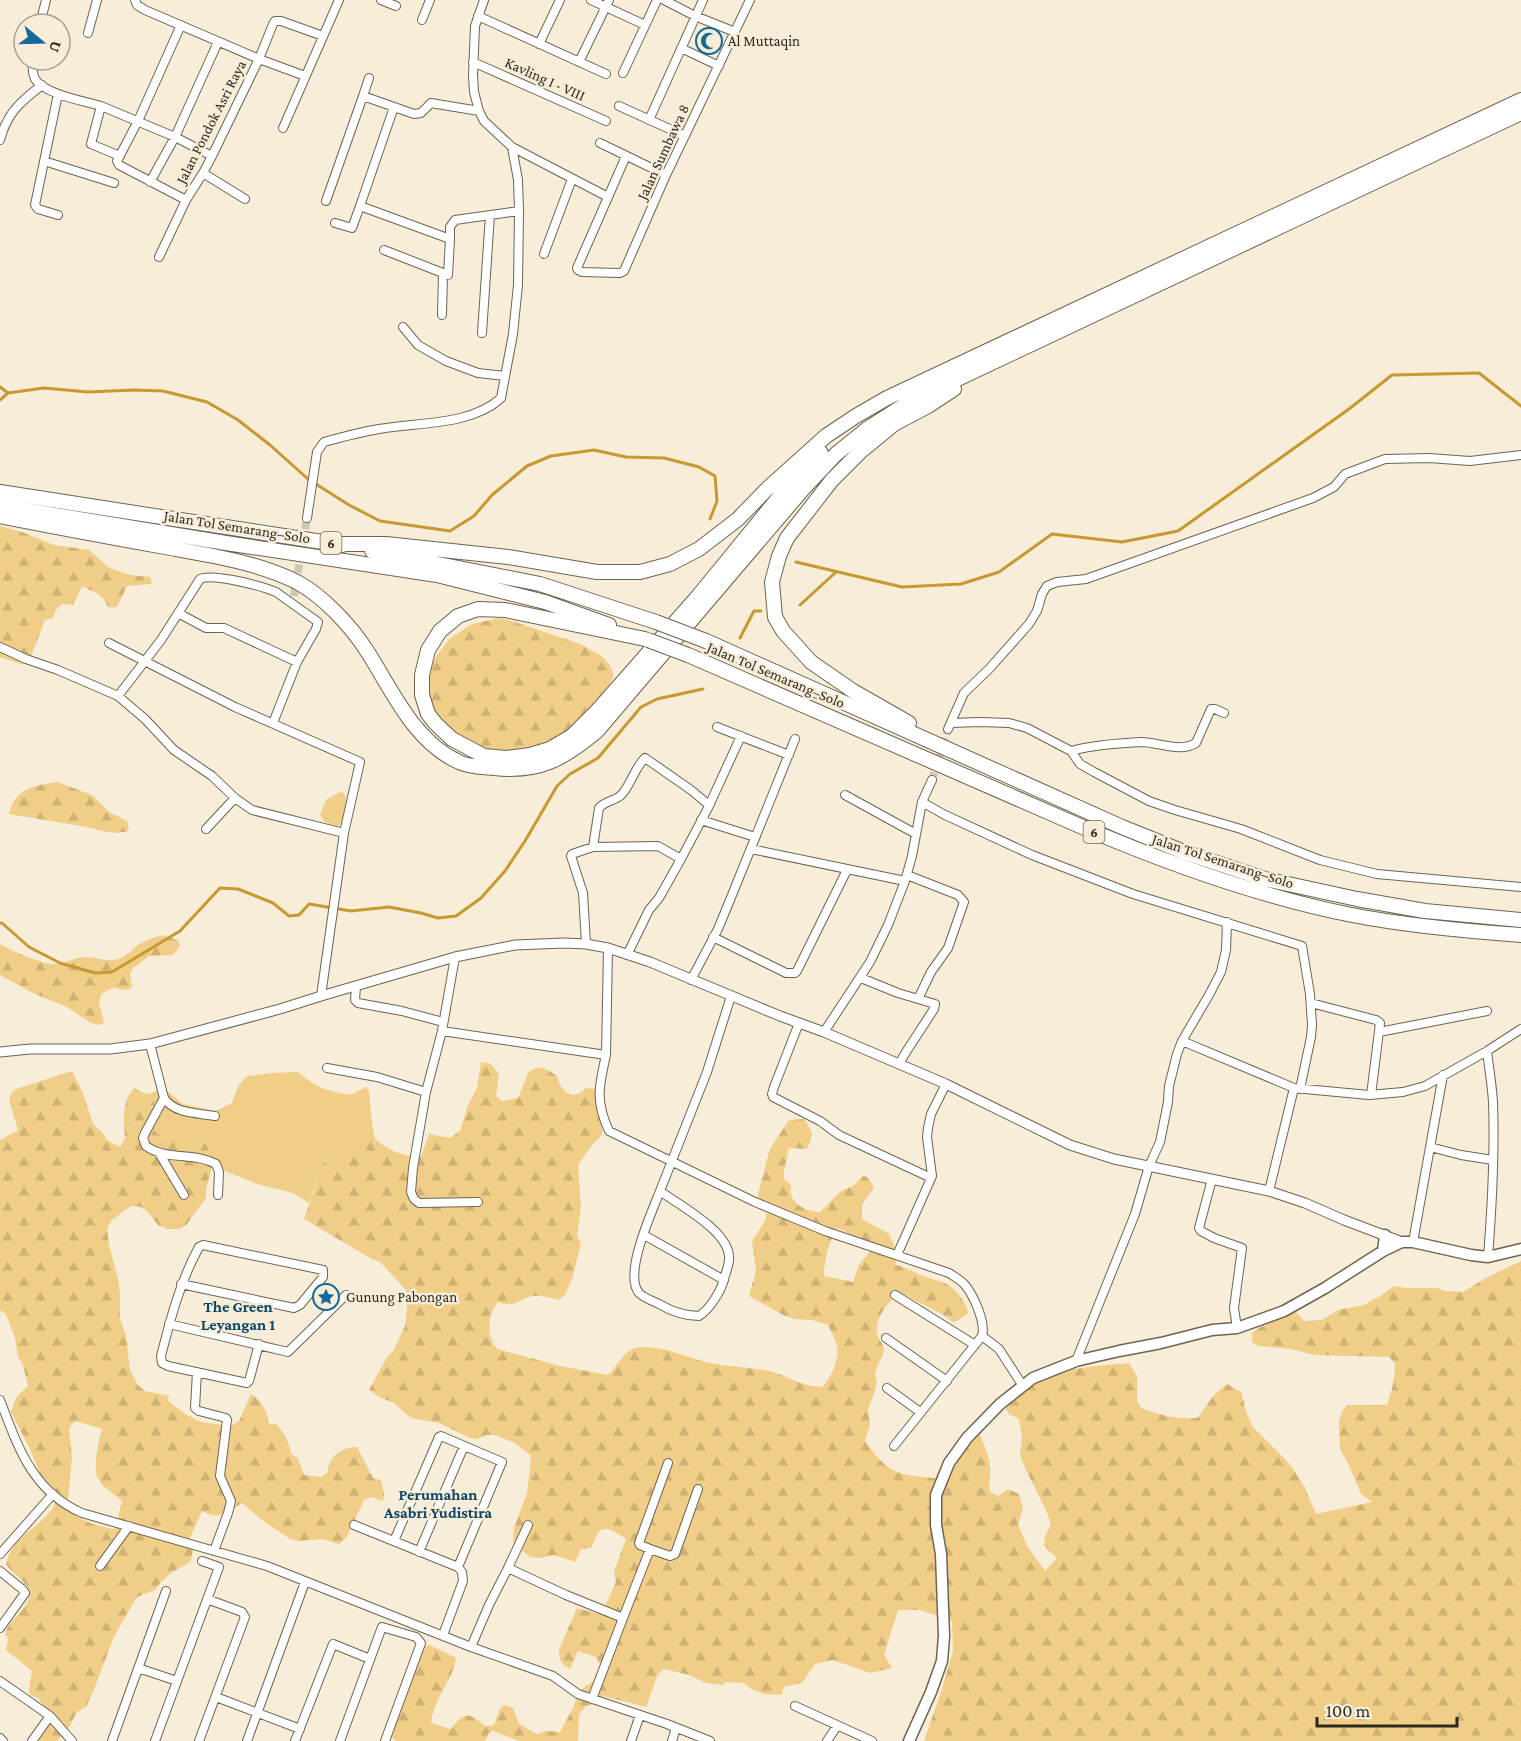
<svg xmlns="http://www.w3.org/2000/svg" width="1521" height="1741" viewBox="0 0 1521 1741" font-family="'Crimson Pro',serif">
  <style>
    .green { fill: #f1ce87 }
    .forest { fill: url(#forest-firs); fill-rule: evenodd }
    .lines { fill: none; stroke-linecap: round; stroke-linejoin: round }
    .stream { stroke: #c79930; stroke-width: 3 }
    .minor-tunnel { stroke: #d0c6b4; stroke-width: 8; stroke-dasharray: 8 4; stroke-linecap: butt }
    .minor-casing { stroke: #6d6452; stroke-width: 10 }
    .tertiary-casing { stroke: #6d6452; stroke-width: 11 }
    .secondary-casing { stroke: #6d6452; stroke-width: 13 }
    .motorway-casing { stroke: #6d6452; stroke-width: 16 }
    .minor { stroke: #fff; stroke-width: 8 }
    .tertiary { stroke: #fff; stroke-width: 9 }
    .secondary { stroke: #fff; stroke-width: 10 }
    .motorway { stroke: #fff; stroke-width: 14 }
    .motorway-bridge-casing { stroke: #6d6452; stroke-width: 16; stroke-linecap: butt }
    .motorway-bridge { stroke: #fff; stroke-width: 14 }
    .labels { text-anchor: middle; stroke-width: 5; stroke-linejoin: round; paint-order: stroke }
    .shield { fill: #f8edd8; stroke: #6b6459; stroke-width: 1.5 }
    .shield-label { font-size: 14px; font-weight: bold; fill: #2e2a22 }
    .poi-label { font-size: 15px; fill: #2e2a22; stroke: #f8edd8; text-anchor: start }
    .street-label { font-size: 15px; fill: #2e2a22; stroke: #f8edd8 }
    .neighbourhood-label { font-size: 16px; font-weight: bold; fill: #0d4769; stroke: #f8edd8 }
  </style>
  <defs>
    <pattern id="forest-firs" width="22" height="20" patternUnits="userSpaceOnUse" patternTransform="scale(1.5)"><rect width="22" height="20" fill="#f1ce87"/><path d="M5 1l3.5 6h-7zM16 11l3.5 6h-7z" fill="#cfb174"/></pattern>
  </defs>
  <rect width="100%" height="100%" fill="#f8edd8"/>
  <path class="green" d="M340,792L344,793C349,803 345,819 338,827L325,822L320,815L326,800Z
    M298,1072C317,1088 327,1091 351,1095L366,1087L369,1091L372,1124H368L360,1156L343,1151H328L309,1203L293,1193L257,1184L212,1166L207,1145C195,1136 181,1132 168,1139L155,1132L154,1092L160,1089L167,1091L183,1104L216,1111L232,1103L238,1086L247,1076L271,1073Z"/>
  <path class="forest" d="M0,526L22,532L54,545L89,550L108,567L115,570L131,575L150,577L152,584L127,586L117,607C104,609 108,603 101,596C96,592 87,589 82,586L73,605L62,604L56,610L53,618L45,620L28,664H21L0,657Z
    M499,618L512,621L580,644L600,655L609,664L613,672V677L609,685L587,711L583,718L550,743L517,752L483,749L460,740L435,717L427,696L428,674L433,661L449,639L472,624Z
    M57,782L92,795L109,812L127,821L129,831L117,833L102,831L87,827L9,814C15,788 33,786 57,782Z
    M163,935L177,940L180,944L178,949L172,955L149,956L133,968L130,974L132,987L128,990L112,988L101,994L99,1003L104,1023L100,1025L91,1023L67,1007L35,994L0,975V944C12,951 42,965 56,964C67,963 76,956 87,957C98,958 108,962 119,959C128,956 134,947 141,943C148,939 156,937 163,935Z
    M481,1062L491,1064L499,1074L496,1096L502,1101L518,1098L528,1073C538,1063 547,1069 557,1076C560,1092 574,1102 586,1088L596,1089L598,1098L597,1111L602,1118V1135L592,1145L578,1165L581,1207L577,1236L581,1244L572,1279L565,1295L558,1300C551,1298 542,1295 534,1296C518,1298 516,1309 498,1302C487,1316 486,1335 497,1349L560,1366L608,1375C617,1367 622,1353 633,1349C653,1341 690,1359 710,1363C729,1367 750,1367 769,1371C788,1376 803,1387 822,1387C832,1377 841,1357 836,1343C834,1337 831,1331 828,1325L812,1320L794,1319L785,1316L749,1296L756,1271L752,1241C761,1224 777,1216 757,1198L769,1152L773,1144L789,1120L804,1119L812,1132L811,1140L807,1149L789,1148L784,1171V1179L791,1185C787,1202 804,1211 820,1212L841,1191L853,1186L863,1176L867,1177L874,1187L862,1205V1219L889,1234L894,1245L896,1265C906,1267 913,1272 923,1276C941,1283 947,1280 960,1296C964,1303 967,1305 968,1313L957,1321L953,1322L942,1314L899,1292C888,1303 872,1320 878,1337C880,1341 884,1345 884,1350C883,1358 875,1367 875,1376L877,1380L875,1391L868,1409L870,1424L865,1441C870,1450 885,1467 895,1471C910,1478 931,1477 947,1479L963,1451L979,1433C984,1444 989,1455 990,1467C991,1475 988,1483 990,1492L998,1496L1008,1489L1019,1494L1023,1508L1018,1525L1027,1546L1045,1571L1057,1558L1044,1546L1045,1536L1051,1524L1046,1510L1026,1470L1020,1455L1022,1437L1019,1419L1009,1414L1004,1406C1015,1398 1026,1388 1038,1381C1062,1367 1101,1366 1129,1363L1137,1376V1401L1141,1408C1164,1416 1173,1419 1197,1418L1214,1395L1227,1384L1241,1392L1246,1411L1252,1426L1289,1463L1304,1486L1316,1514L1372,1502L1361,1494L1348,1463L1340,1449L1339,1421L1342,1412L1347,1405H1387C1392,1392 1395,1377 1395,1363L1389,1357L1315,1355L1290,1349L1259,1346L1252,1342V1333L1259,1328L1295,1311L1304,1321L1322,1320L1338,1310L1364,1305L1380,1296L1394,1286L1407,1288H1437L1445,1291L1463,1292L1486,1278L1521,1261V1741H924L942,1689L953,1651L952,1621L920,1610H898L884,1655L892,1668L870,1673L833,1660L815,1664L802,1683L784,1687L781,1695L764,1694L751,1689L744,1683L726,1682L722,1685L706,1683L689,1675L664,1669L658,1674L646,1707L603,1696L594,1704L586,1706L579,1715L578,1741H519L493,1731L489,1733L485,1741H396L391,1736L397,1717L425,1646L430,1645L456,1658C455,1664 453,1671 450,1677C442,1692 433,1706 431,1723L451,1729C464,1712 468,1711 485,1726L494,1725L500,1709L504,1705L513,1708L519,1724L537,1734L546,1731L560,1732L573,1708L579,1691L593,1681L600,1665L596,1657L578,1651L570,1669C561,1665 559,1659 559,1650L577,1608L599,1614L603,1611L616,1582L614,1571L626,1539C618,1534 605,1523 598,1533C595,1538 594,1543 591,1548L581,1549L575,1562L554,1555L540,1558L530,1557L513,1543L514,1528L527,1493L531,1459L530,1455L515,1443L495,1435H486L478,1439L470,1438L439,1423L411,1418L394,1403L381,1398L369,1390L387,1357L394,1350L401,1334L405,1326L407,1308L406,1290L380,1262L372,1259L304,1219L328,1151H343L360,1155V1136L368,1124H372L375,1139C389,1151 403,1156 421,1157L429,1134L450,1138L460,1131L468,1105L477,1088ZM838,1228L851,1235L871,1243V1250L859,1265L853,1282L824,1276C824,1263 829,1238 838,1228Z
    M72,1071L83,1093L93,1124L103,1133L107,1140L120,1147L125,1139C124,1122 121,1102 134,1088L146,1094L154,1092L155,1132L168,1139C182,1131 194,1136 207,1145L212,1166L206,1190V1198L187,1224L180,1229H167L158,1225L147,1211L141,1207L132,1206L125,1210L112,1220L107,1228L109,1245L118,1279L120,1294V1319L126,1335L130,1370L138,1385L145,1391L169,1396L168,1401L185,1414L201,1422L231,1426L239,1421L251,1394C262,1401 267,1411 269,1424H276C285,1433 289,1443 291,1454L298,1458L304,1475L321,1477L328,1472C328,1457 342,1447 357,1447L373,1478L381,1480L384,1494L383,1501L372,1497L364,1500L347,1537L339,1544L323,1539L298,1541L290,1539L262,1520L242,1503C226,1513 220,1521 202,1511L189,1540L193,1551L190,1562L171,1573L160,1583L155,1590L137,1597L121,1624L113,1639L95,1687L86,1707C73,1711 75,1720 67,1730C64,1734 60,1737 57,1741H37L48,1726L51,1715L38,1698L30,1695L29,1690L32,1671L6,1650L8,1640L5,1633C10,1618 39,1603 26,1585C20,1577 11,1572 6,1564C11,1538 39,1528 53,1508C55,1504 56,1498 57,1494L40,1474L30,1449L11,1412L17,1396L28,1386L23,1365L18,1357L15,1338L6,1314L0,1310V1140L18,1130L9,1100L12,1092L19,1088ZM76,1421L102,1429C98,1443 95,1457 96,1472C96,1477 100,1480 102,1485L122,1501L115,1529C97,1527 83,1521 67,1510L72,1456L69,1430L70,1426Z"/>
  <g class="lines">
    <path class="stream" d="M0,387L8,393
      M0,400L8,393L44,388L88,392L134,390L163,391L207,402L238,420L270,445L308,479L349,505L380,521L450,531L474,516L492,495L527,466L551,456L594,450L626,457L664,458L699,467L715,476L717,501L710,519
      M796,562L902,587L961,584L999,572L1052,534L1122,542L1178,531L1349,409L1392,375L1479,373L1521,406
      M800,605L836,572
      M740,638L754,611H761
      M0,923H2L29,947L60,963L95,973L112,972L180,931L220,888L238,889L273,903L289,916L299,915L309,904L351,911L389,907L421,913L438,918L456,916L481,898L505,871L525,841L557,786L570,774L598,758L641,707L657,699L703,689"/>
    <path class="minor-tunnel" d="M303,541L307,518
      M294,596L301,553
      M932,780L948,729"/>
    <defs>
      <path id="minor" d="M135,0L137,5L145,10L259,59L212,156L203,173L186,200L159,257
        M381,0L396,6
        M484,0L475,26L473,75L474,92L479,111L484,121L512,147L608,197
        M591,0L645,25
        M664,0L695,16L735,32
        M478,16L606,74
        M422,20L430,0
        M40,24L46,0
        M181,25L138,121L117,161L119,165L186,200
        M88,33L97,0
        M539,44L560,0
        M681,48L719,66
        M33,60C32,67 32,72 35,79C44,94 84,101 101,106
        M473,62L606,121
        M579,62L609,0
        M623,73L657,0
        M305,76L259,59L273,24L275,21H281L323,36
        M58,94L35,205L38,209L58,215
        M363,96L369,78
        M619,106L685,136
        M394,107L360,206L450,239V227L455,220L519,211
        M649,120L703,0
        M283,128L339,0
        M0,140C7,113 20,102 42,85
        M600,143L666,175
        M120,156L91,144L101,106L175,137L212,156
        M626,156L577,268L578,270L582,272L620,273L624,271L666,175L750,0
        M44,161L114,183
        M203,173L245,199
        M150,182L175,137L218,42
        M326,201L363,96L414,114L421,113L431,103L479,111
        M335,223L352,228L360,206
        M384,250L448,275L450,239
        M544,254L572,179
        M442,315L443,274
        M403,327L418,345L446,361L478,373L505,376
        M482,333L490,215
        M307,518L317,452L324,442C342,437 361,432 379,429C417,422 471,426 501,398L513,334L518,285L519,211L518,180L512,147
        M178,613L206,628H224L297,662
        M109,643L235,707L360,762L344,833L321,996
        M0,647L26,659L58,670L118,696L145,719L174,750L212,776L235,798L252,810L344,833
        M118,696L161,640L200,579C213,573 262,586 276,592L318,622L316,629L297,662L273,723
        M951,723L980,722L1009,723L1027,728L1071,751L1080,764L1094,772L1149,801L1175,810L1241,829L1320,860L1377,874L1521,887
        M717,727L789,755
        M948,729L964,693L989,669L1029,624L1037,611L1042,594L1047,586L1057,582L1086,579L1313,498L1334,487L1345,474L1385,459L1429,458L1470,461L1521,455
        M1071,751C1089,746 1121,743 1141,742C1159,742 1180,753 1196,743L1211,709H1215L1224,713
        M845,795L916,834
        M922,802L945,815L1032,855L1133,894L1302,946L1310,994L1312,1025L1311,1037L1300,1089
        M701,820L755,837
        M206,829L235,798
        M593,847L599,808C605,801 614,801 620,796C630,788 634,768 645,758L691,790L709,805
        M751,849L905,881
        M907,875L958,895L964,902L948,948L931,972L918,999
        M713,937L786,973H795L797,971L847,870
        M586,944L583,893L571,856L572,854L593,847L658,846L681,859
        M627,955L649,910L659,898L681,859L708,808L741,736
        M455,957L442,1031L426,1092L413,1168L411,1192L414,1199L419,1203L478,1202
        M861,978L898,993L935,1004L934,1009L906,1052L899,1064
        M691,980L718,929L730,900L795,739
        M356,987L355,1000L358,1003L402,1011L443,1022
        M1311,1003L1376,1020L1380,1023L1371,1095
        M799,1023L774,1087L772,1094L773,1097L820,1121L839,1135L931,1178
        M442,1031L606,1055L608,948
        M824,1032L870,962L888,925L905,881L912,856L922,802L932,780
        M1379,1032L1487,1011
        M1182,1041L1294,1088L1369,1095L1403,1092L1425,1086L1487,1051L1521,1029
        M150,1044L164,1098C174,1114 199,1113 215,1116
        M1487,1051C1489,1068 1492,1085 1493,1102C1495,1154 1492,1206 1488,1257
        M606,1055C599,1086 595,1101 609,1131L755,1202L825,1231L949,1273C955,1277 962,1281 965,1285C974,1296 986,1323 982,1336
        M327,1068L377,1077L426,1092
        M164,1098L145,1133L143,1138L146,1146C167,1161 194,1152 216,1164L219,1172L218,1195
        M1430,1147L1461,1155L1493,1160
        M159,1153L184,1195
        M1212,1179L1199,1228L1201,1231L1214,1238L1242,1248L1234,1308L1237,1328
        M660,1191C652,1212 623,1274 639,1293C644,1298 653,1301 659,1304C671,1311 685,1316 699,1316C710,1309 721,1291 724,1279C726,1271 730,1264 729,1256C727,1230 679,1205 660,1191L707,1072L731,996
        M1269,1191L1294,1088
        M644,1235L724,1280
        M1413,1242L1443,1075
        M897,1255L932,1176L927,1137L928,1128L931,1114L946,1084
        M181,1284L294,1308L300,1305L323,1277V1270L203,1245L199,1247C180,1282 171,1317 161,1356L162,1363L168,1366L247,1383L249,1381L259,1344
        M895,1295L975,1345
        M169,1324L288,1352L346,1295
        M886,1338L947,1381
        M1076,1361L1135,1214L1149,1166L1160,1142L1168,1102L1169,1086L1177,1054L1182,1041L1209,995L1221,972L1226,950L1227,922
        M197,1372L195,1408L199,1411L226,1418L227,1420L220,1476L231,1501L228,1513L214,1551
        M887,1388L920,1412
        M0,1400C18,1447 32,1491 82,1513L267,1566L471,1647L553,1676L578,1694L667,1724L710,1741
        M894,1446L982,1336L999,1349L1023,1386
        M354,1525L458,1567L462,1572L463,1581L443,1635
        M394,1541L439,1437L441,1436L502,1462L458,1567
        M650,1549L640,1545L639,1543L668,1463
        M419,1552L464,1446
        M0,1554L53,1494
        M100,1566L129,1526
        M508,1568L528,1525
        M0,1571L22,1589L25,1593L0,1628
        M623,1618L650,1549L670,1556L675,1554L698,1489
        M471,1647L489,1605L508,1568L566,1595L623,1618L592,1699
        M138,1668L177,1681
        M0,1681L50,1716L72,1741
        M216,1697L300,1729
        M795,1706L872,1741
        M0,1738L3,1741
        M32,1741L50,1716
        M112,1741L166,1591
        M155,1741L219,1567L202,1561
        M199,1741L245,1617L242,1612L207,1599
        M247,1741L305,1582
        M295,1741L333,1644L370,1659
        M340,1741L382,1627L416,1637L421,1643L385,1741
        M631,1741L640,1715
        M672,1741L676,1728
        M827,1741L837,1726"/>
      <path id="tertiary" d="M0,1052L30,1049H110L150,1044L280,1009L321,996L455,957L515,945L564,943L586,944L608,948L650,962L780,1016L824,1032L946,1084L1070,1145L1114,1159L1269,1191L1305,1203L1344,1220L1402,1242"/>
      <path id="secondary" d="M1383,1251L1385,1235
        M909,1741L931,1692L942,1661L944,1636L941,1554L936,1525V1495L949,1463L967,1438L1000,1404L1033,1378L1076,1361L1119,1351L1161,1343L1212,1330L1237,1328L1284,1311L1325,1288L1383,1251L1402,1242H1413L1471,1255L1488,1257L1521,1249"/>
      <path id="motorway" d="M0,492L342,545
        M0,506L226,543L437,575L545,602L609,625
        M0,516C55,527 110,537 165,547C209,555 257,562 297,582C323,596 351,626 367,651C392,690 414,742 459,762C468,767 483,767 494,768C540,773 563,759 597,731L803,489L836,454L867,429L911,401L1521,113
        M333,544H386L508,557L597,572H640L670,564L699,549L738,519L767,489L826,436L856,416L887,398L1521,100
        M372,551L540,584L656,622
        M645,639L505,610L478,609L458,616L440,631L428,650L422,675V695L428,714L436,724L452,739L484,756L506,758L530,755L550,749L572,736L597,711L699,595L789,485L821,453
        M706,641L1122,827L1184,852L1265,879L1357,899L1425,911L1521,920
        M688,655L1087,829C1172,865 1261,897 1352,915C1408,926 1465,931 1521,935
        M909,723L853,691L811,662L783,631L775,617L772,582L779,556L787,538L832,480L861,451L894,424L928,406L954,389"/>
    </defs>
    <use href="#minor" class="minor-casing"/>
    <use href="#tertiary" class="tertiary-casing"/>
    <use href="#secondary" class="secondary-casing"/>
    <use href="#motorway" class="motorway-casing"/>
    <use href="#minor" class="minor"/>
    <use href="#tertiary" class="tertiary"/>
    <use href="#secondary" class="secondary"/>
    <use href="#motorway" class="motorway"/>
    <defs>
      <path id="motorway-bridge" d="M656,622L706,641
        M648,640L688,655"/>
    </defs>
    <use href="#motorway-bridge" class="motorway-bridge-casing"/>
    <use href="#motorway-bridge" class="motorway-bridge"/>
  </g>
  <defs>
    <symbol id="mosque-ring" viewBox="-11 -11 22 22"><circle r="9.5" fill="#f8edd8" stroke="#12699a" stroke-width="1.5"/><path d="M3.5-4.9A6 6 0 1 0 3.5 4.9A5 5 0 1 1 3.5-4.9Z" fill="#12699a"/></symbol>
    <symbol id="sight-ring" viewBox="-11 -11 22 22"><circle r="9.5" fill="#f8edd8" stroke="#12699a" stroke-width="1.5"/><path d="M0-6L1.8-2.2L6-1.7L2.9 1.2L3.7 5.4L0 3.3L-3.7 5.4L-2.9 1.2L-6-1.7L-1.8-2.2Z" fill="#12699a"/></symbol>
  </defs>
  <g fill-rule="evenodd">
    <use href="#mosque-ring" x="694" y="26" width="30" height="30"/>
    <use href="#sight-ring" x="311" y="1282" width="30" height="30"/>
  </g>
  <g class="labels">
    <g class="shield">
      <rect x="320.5" y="532" width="21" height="22" rx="4.5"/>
      <rect x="1083.5" y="821" width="21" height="22" rx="4.5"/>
    </g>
    <g class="shield-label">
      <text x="331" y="548">6</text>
      <text x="1094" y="837">6</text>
    </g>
    <g class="poi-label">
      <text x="728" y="46">Al Muttaqin</text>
      <text x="346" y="1302">Gunung Pabongan</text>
    </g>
    <g class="street-label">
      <text transform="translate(545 79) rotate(24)" y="5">Kavling I - VIII</text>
      <text transform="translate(211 122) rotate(-63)" y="5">Jalan Pondok Asri Raya</text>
      <text transform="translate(663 152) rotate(-65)" y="5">Jalan Sumbawa 8</text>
      <text transform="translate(237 527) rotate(9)" y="5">Jalan Tol Semarang–Solo</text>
      <text transform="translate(776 675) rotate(23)" y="5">Jalan Tol Semarang–Solo</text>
      <text transform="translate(1223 861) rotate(18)" y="5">Jalan Tol Semarang–Solo</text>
    </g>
    <g class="neighbourhood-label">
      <text x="238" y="1312">The Green<tspan x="238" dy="18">Leyangan 1</tspan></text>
      <text x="438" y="1500">Perumahan<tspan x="438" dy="18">Asabri Yudistira</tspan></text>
    </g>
  </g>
  <g transform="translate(42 42) rotate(109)"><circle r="28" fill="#f8edd8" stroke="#a79f8f" stroke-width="1.5"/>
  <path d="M0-4.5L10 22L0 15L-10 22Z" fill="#12699a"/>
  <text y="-9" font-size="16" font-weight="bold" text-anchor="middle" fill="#2e2a22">U</text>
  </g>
  <path d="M1317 1717v9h140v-9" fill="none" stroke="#2e2a22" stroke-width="3"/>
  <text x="1326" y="1717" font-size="18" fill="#2e2a22" stroke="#f8edd8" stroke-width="4.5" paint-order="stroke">100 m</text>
</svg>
